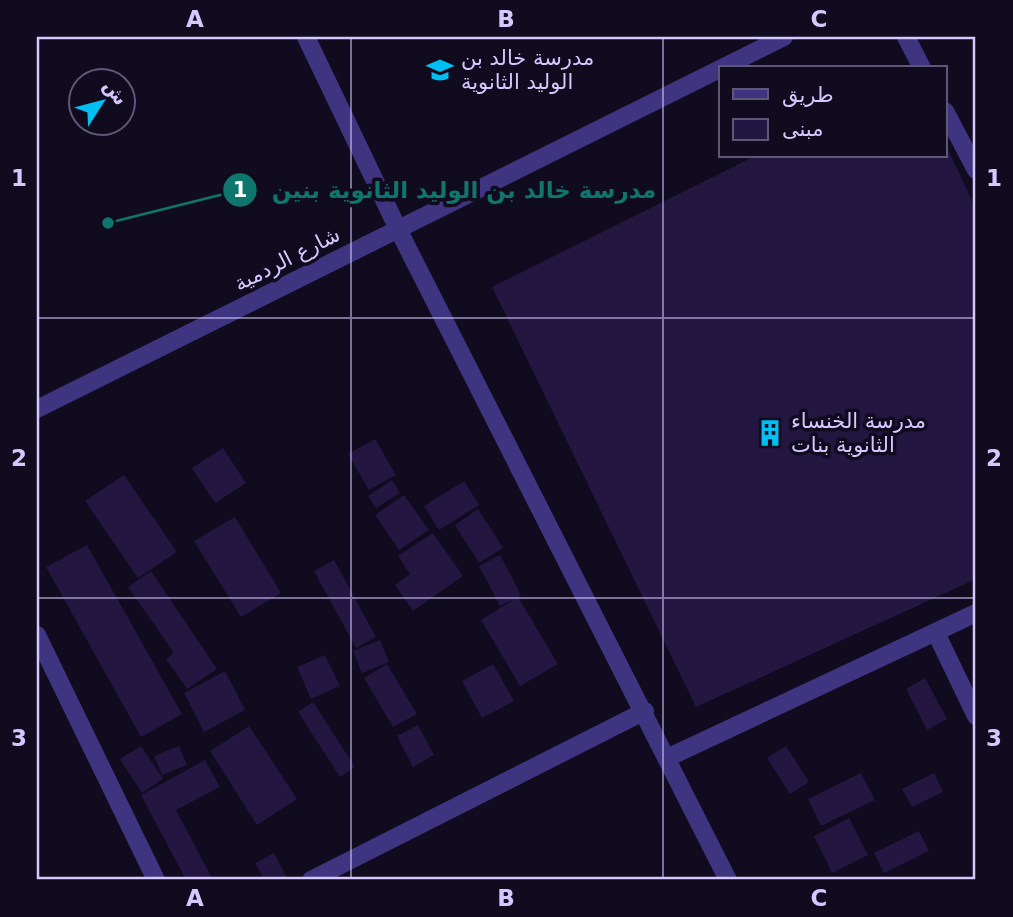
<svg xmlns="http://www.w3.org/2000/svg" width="1013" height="917" viewBox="0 0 1013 917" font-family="'DejaVu Sans',Cairo,sans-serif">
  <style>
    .building { fill: #231640 }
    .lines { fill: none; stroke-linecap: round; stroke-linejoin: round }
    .street { stroke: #3f347f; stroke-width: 18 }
    .grid { fill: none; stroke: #d4c8ff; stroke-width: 2; stroke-opacity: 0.55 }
    .labels { text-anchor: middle; stroke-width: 7; stroke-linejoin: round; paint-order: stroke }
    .poi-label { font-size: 21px; fill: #d4c8ff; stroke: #100b1e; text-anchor: start }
    .street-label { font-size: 21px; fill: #d4c8ff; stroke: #100b1e }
    .leader { fill: none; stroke: #0f766e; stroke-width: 2.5 }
    .callout-dot { fill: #0f766e; stroke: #100b1e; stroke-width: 2.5 }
    .mark-label { font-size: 21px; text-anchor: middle; font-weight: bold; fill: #fff }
    .callout-label { font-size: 23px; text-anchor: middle; font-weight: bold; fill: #0f766e; stroke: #100b1e; stroke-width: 7; stroke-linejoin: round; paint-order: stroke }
    .neatline { fill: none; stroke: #d4c8ff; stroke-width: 2.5 }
    .grid-label { font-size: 23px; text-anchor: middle; font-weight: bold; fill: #d4c8ff }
  </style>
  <rect width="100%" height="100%" fill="#100b1e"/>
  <path class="building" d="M945,143L976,209V579L696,707L492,287L755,156H945Z
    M375,439L396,475L369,490L348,454Z
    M223,448L246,483L215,503L192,468Z
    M124,475L177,552L138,578L85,501Z
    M392,480L400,493L376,508L368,496Z
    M464,481L479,505L439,530L424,506Z
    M404,495L429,530L399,550L375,515Z
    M478,509L503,548L479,563L455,525Z
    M235,517L281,593L241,617L194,541Z
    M433,533L463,576L413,611L395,585L410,574L398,556Z
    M87,545L182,714L141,737L46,567Z
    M500,555L521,595L518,597L558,664L520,686L481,620L515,599L500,606L479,566Z
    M334,560L376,637L356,648L314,571Z
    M151,571L217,669L187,689L166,659L174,653L128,587Z
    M380,640L389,662L362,673L353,651Z
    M325,655L340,686L311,699L297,667Z
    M387,664L417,714L393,727L364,678Z
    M493,664L514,701L482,718L462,681Z
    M225,671L245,710L204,732L184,693Z
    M925,678L947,719L927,730L906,689Z
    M313,702L355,767L340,777L298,712Z
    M418,725L434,755L413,767L397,736Z
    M249,726L297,799L257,825L210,751Z
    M141,746L163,779L142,793L120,759Z
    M179,746L187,765L162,775L154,756Z
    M786,746L809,782L790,794L767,758Z
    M205,760L220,787L176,810L213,880H186L141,795Z
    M861,773L875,800L821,826L808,799Z
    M934,773L943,792L912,807L902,789Z
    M849,818L868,855L832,873L814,836Z
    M919,831L929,851L884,873L874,853Z
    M274,853L287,878L264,880L255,863Z"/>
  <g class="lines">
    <path class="street" d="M306,37L398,229L728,880
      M906,37L922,68
      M945,111L976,170
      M37,409L784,37
      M936,633L976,716
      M37,635L156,880
      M667,758L976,613
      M311,880L645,711"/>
  </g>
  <path class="grid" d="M351,37V880M663,37V880M37,318H976M37,598H976"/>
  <defs>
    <symbol id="school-bare" viewBox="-9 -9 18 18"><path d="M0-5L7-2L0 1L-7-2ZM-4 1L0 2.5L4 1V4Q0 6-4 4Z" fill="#00bff3" stroke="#100b1e" stroke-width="2.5" paint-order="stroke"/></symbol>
    <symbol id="building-bare" viewBox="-9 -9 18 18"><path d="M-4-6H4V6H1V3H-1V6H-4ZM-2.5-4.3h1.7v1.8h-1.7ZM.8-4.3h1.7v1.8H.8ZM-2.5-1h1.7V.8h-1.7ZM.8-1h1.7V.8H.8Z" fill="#00bff3" stroke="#100b1e" stroke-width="2.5" paint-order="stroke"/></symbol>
  </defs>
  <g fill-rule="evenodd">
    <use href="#school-bare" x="421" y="51" width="38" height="38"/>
    <use href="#building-bare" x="751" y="414" width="38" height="38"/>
  </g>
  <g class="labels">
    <g class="poi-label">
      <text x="461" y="65">مدرسة خالد بن<tspan x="461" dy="24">الوليد الثانوية</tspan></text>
      <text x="791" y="428">مدرسة الخنساء<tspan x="791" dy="24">الثانوية بنات</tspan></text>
    </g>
    <g class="street-label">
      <text transform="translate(287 259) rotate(-27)" y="7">شارع الردمية</text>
    </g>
  </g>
  <path class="leader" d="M108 223L240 190"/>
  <g class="callout-dot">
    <circle cx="108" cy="223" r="7"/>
    <circle cx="240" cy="190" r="18"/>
  </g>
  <g class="mark-label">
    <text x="240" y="197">1</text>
  </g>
  <g class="callout-label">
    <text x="464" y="198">مدرسة خالد بن الوليد الثانوية بنين</text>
  </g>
  <rect width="1013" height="917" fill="none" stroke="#100b1e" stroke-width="77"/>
  <rect x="719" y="66" width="228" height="91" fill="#100b1e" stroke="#5e5778" stroke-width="2"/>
  <rect x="733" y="89" width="35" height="10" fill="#3f347f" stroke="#5e5778" stroke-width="2"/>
  <text x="782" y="102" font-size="21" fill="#d4c8ff">طريق</text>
  <rect x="733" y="119" width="35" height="21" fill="#231640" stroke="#5e5778" stroke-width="2"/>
  <text x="782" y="136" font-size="21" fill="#d4c8ff">مبنى</text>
  <g transform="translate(102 102) rotate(54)"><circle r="33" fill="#100b1e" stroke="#5e5778" stroke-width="2"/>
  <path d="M0-5L12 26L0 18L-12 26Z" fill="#00bff3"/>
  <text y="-10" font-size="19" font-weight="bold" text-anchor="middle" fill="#d4c8ff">ش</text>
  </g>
  <rect x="38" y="38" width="936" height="840" class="neatline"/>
  <g class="grid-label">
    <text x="195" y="27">A</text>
    <text x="506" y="27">B</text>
    <text x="819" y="27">C</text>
    <text x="19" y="186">1</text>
    <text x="994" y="186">1</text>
    <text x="19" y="466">2</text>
    <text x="994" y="466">2</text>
    <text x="19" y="746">3</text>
    <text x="994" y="746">3</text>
    <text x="195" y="906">A</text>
    <text x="506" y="906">B</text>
    <text x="819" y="906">C</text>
  </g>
</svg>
